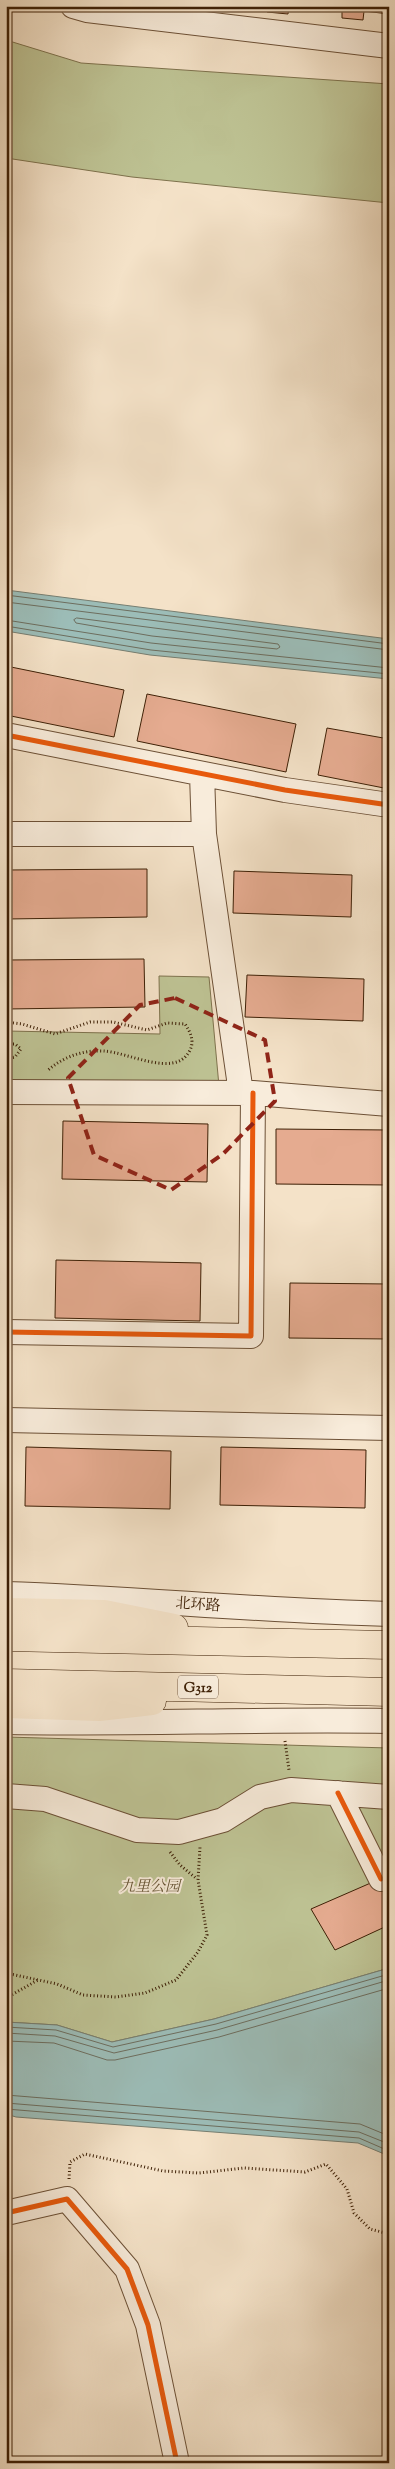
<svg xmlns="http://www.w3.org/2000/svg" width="395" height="2469" viewBox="0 0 395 2469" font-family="'Sorts Mill Goudy','Noto Serif SC',serif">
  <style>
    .green { fill: #bec394; stroke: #7e724d }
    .water { fill: #9cbdb8; stroke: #767e71 }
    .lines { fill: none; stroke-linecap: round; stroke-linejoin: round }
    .shore { stroke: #6d6e5f; stroke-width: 1 }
    .building { fill: #e5ab90; stroke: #3e2006 }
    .minor-casing { stroke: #6c5036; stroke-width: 26 }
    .highway-casing { stroke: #3e2006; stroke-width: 29 }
    .path { stroke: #3e2006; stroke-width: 3; stroke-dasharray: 1 2.5; stroke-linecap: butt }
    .minor { stroke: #f8ecdb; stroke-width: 24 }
    .highway { stroke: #f4e2c8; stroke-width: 28 }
    .cycleway-casing { stroke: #f8ecdb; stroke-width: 8 }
    .cycleway { stroke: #e8590c; stroke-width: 5 }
    .marked { fill: none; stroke: #8f2418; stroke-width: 4; stroke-dasharray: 10 6; stroke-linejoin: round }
    .labels { text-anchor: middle; stroke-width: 4; stroke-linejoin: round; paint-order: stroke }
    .shield { fill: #f8ecdb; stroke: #765d46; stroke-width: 1 }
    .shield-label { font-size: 14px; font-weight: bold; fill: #3e2006 }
    .street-label { font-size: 15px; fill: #3e2006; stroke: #f8ecdb }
    .park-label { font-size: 15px; font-style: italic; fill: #645131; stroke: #f8ecdb }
  </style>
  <rect width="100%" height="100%" fill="#f4e2c8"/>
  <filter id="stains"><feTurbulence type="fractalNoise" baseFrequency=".004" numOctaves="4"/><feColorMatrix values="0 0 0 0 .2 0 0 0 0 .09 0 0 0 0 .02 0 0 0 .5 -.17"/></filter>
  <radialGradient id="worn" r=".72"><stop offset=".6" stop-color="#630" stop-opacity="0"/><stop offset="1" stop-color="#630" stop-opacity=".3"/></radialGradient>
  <path class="green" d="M6,40L81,63L389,84V203L132,177L6,158Z
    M159,976L209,977L219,1086L6,1083V1031L160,1034Z
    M6,1737L389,1748V1968L214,2019L112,2042L57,2025L6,2022Z"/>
  <path class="water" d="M6,590L389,639V679L150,655L6,631Z
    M389,1968V2156L358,2143L16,2117L6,2114V2022L57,2025L112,2042L214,2019Z"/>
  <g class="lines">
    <path class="shore" d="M6,595L389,644
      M6,602L389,650
      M77,618L278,644L280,647L277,649L152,636L76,623L74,620Z
      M6,620L151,643L389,668
      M6,626L151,650L389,674
      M6,2027L56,2030L113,2047L216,2024L389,1974
      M6,2033L55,2036L114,2053L217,2030L389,1980
      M6,2041L54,2043L107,2060H115L219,2037L389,1988
      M6,2095L360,2124L389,2136
      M6,2103L359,2132L389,2144
      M6,2109L359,2138L389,2151"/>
  </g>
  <path class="building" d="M267,6H289L288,14L267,12Z
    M320,6H389V14L364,11L363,20L342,18V10Z
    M6,666L124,690L114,737L6,715Z
    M147,694L296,724L286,772L137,741Z
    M327,728L389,739V789L318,775Z
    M147,869V917L6,919V870Z
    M234,871L352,875L351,917L233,913Z
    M386,873H389V915H385Z
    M144,959L145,1007L6,1009V960Z
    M247,975L364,979L363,1021L245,1017Z
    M63,1121L208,1124L207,1182L62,1179Z
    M276,1129L389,1130V1185L276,1184Z
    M56,1260L201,1263L200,1321L55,1318Z
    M290,1283L389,1284V1339L289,1338Z
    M26,1447L171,1451L170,1509L25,1506Z
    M221,1447L366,1450L365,1508L220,1505Z
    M389,1875V1925L335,1950L311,1909Z"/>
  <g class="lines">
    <defs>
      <path id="minor" d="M73,6L87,10L389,46
        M6,735L285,790L389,805
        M202,774L204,834L241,1093
        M6,834H204
        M6,1092L253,1093L389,1104
        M6,1332L251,1336L253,1093
        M6,1420L389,1428
        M6,1594C134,1598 261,1611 389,1614
        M6,1722C134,1724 261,1719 389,1721
        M338,1793L381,1879
        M6,1796L45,1799L137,1830L179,1832L223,1820L260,1797L291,1790L389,1797
        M6,2213L67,2199L127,2269L148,2325L177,2463"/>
      <path id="highway" d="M6,1612L104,1614L174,1628
        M6,1637L389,1645
        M6,1683L389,1692
        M6,1704L99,1707L152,1701"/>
    </defs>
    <use href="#minor" class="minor-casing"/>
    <use href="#highway" class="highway-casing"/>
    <path class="path" d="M6,1022L22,1024L55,1034L90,1022H113L147,1030L167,1023L185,1024C191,1033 195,1042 189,1052C174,1078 128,1052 103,1051C82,1050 63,1057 47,1071
      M6,1044H15L21,1049L15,1057L6,1059
      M285,1741L289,1770
      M170,1852L180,1865L197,1879
      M6,1973L57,1984L83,1995L116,1997L145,1993L176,1980L198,1952L207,1935L198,1880L200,1847
      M6,1998L38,1980
      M69,2179L70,2162L85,2154L163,2171L199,2173L244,2168L305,2172L326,2164L347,2189L354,2213L370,2229L389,2234"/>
    <use href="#minor" class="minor"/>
    <use href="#highway" class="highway"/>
    <defs>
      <path id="cycleway" d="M6,735L285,790L389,805
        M6,1332L251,1336L253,1093
        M338,1793L381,1879
        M6,2213L67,2199L127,2269L148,2325L177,2463"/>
    </defs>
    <use href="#cycleway" class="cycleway-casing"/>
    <use href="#cycleway" class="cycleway"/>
  </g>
  <path class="marked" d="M175,998L265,1040L275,1101L223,1154L171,1190L94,1155L68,1078L140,1005Z"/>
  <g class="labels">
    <rect class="shield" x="178" y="1675.5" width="40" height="23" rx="4"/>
    <g class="shield-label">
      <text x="198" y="1692">G312</text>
    </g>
    <g class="street-label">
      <text transform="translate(198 1604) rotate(4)" y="5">北环路</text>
    </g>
    <g class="park-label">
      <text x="150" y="1891">九里公园</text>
    </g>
  </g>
  <rect width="395" height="2469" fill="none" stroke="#f4e2c8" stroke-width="25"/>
  <rect x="8" y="8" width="380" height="2454" fill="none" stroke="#3e2006" stroke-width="2.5"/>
  <rect x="12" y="12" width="370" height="2444" fill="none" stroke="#3e2006"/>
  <rect width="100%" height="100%" filter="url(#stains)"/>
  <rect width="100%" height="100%" fill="url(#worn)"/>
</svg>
